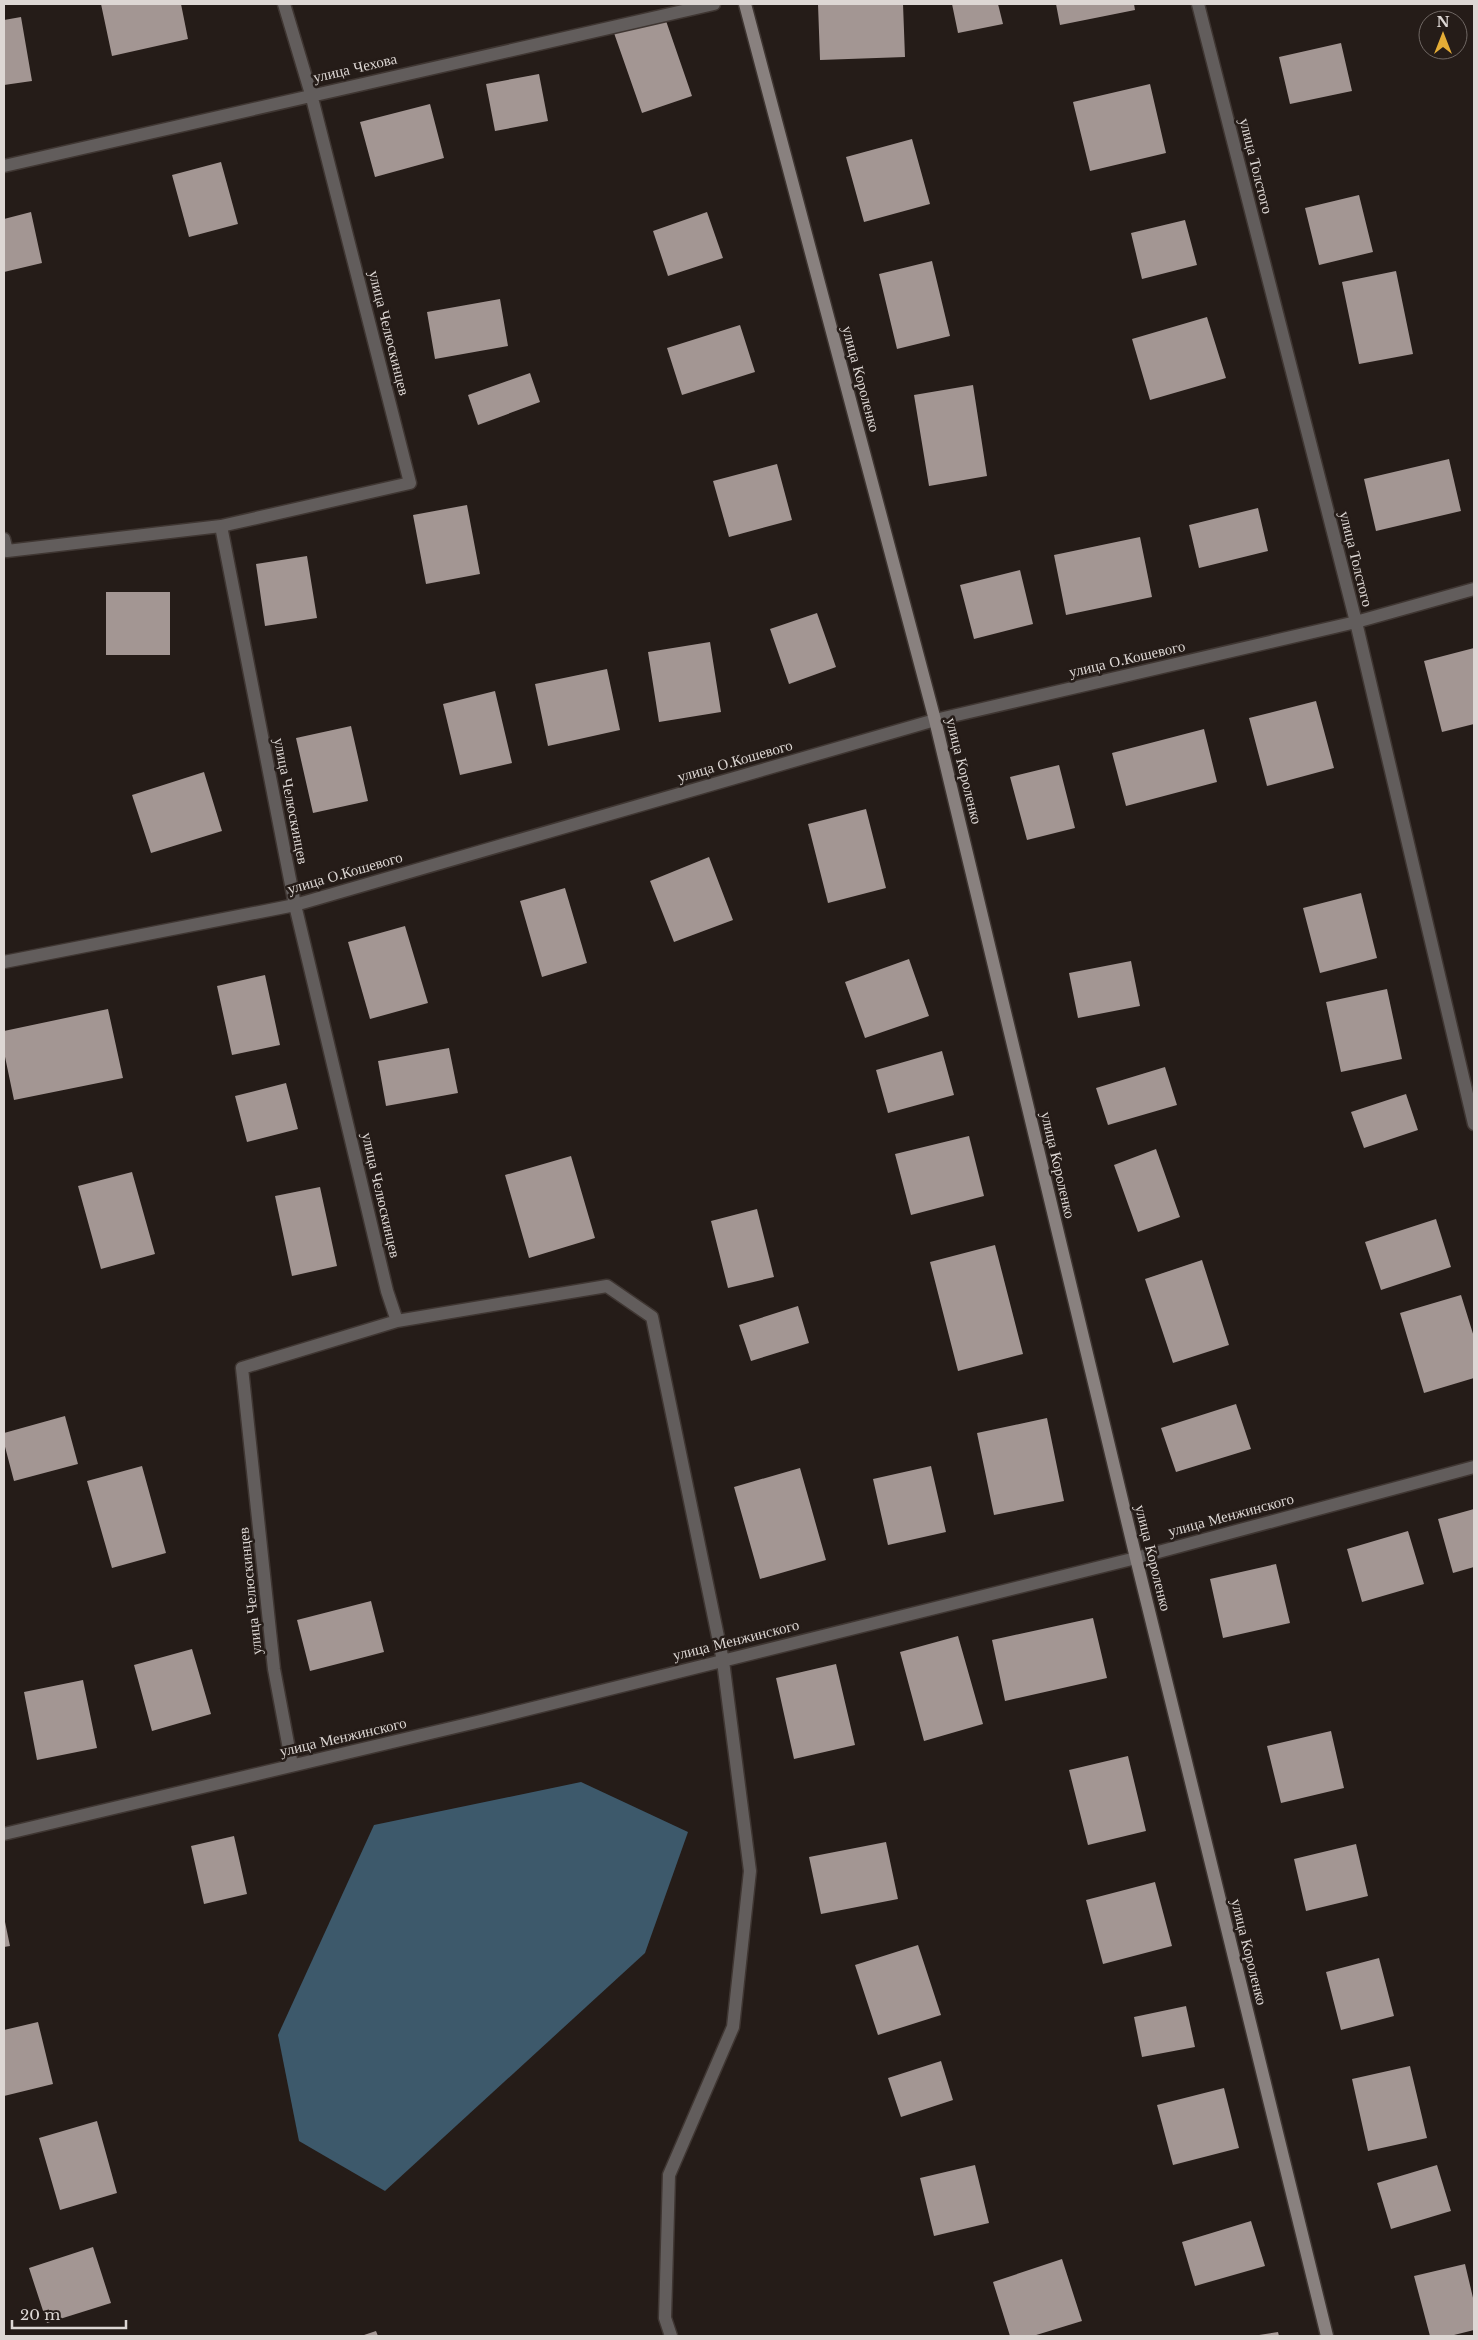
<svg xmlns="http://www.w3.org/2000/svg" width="1478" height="2340" viewBox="0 0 1478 2340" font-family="'Libre Baskerville',serif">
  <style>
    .water { fill: #3d596b }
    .building { fill: #a39693 }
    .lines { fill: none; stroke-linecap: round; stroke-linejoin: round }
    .street-casing { stroke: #3f3632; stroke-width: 15 }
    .secondary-casing { stroke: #3f3632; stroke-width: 15 }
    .street { stroke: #625d5c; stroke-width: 12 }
    .secondary { stroke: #89817f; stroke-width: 12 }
    .labels { text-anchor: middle; stroke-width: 5; stroke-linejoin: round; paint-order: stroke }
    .street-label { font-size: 15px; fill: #ddd7d4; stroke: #251c18 }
  </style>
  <rect width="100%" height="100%" fill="#251c18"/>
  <path class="water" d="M581,1782L688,1832L645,1953L385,2191L299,2141L278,2035L374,1825Z"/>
  <path class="building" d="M101,4H181L188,39L112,56Z
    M818,4H903L905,57L820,60Z
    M952,4H998L1003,24L958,33Z
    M1056,4H1134L1135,10L1060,25Z
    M664,15L692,96L642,113L614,33Z
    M21,17L32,81L4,85V20Z
    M1341,43L1352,91L1290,104L1279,57Z
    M539,74L548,121L495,131L486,84Z
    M1150,84L1166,153L1090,171L1073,102Z
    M430,104L444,158L375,177L360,122Z
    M912,139L930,204L864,222L846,157Z
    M221,162L238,224L189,237L172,175Z
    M1359,195L1373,252L1319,265L1305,208Z
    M31,212L42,263L4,272V219Z
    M707,212L723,258L668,276L653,231Z
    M1185,220L1197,265L1142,279L1131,233Z
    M932,261L950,336L897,349L879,274Z
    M1396,271L1413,354L1359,364L1342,282Z
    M500,299L508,346L435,359L427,312Z
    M1207,317L1226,378L1150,400L1132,339Z
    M740,325L755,372L682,395L667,348Z
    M530,373L540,402L478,425L468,395Z
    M973,385L987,476L929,486L914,395Z
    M1449,459L1461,511L1376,531L1364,479Z
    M777,464L792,520L729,537L713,481Z
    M467,505L480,574L426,584L413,515Z
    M1258,508L1268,551L1199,568L1189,525Z
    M1140,537L1152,597L1066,615L1054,555Z
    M307,556L317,618L265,626L256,564Z
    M1020,570L1033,624L974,639L960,585Z
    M106,592H170V655H106Z
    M817,613L836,667L789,684L770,629Z
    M710,642L721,712L659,722L648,652Z
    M1474,648V724L1442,732L1424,661Z
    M607,669L620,730L548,746L535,684Z
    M495,691L512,763L460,775L443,704Z
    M1316,701L1334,768L1267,786L1249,718Z
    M351,726L368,801L313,813L296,738Z
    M1204,729L1217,782L1126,806L1112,753Z
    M1059,765L1075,828L1027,840L1010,777Z
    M204,772L222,831L151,853L132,795Z
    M866,809L886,888L828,903L808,824Z
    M709,857L733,920L674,942L650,881Z
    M565,888L587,963L542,977L520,901Z
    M1361,893L1377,958L1320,973L1303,908Z
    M405,926L428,1003L370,1019L348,942Z
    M909,959L929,1016L865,1038L845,982Z
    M1131,961L1140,1006L1078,1018L1069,973Z
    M265,975L280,1045L232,1055L217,986Z
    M1387,989L1402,1059L1341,1072L1326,1002Z
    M108,1009L123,1078L14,1100L4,1052V1031Z
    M449,1048L458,1093L386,1106L378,1061Z
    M942,1051L954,1095L888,1113L876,1070Z
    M1165,1067L1177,1105L1108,1125L1096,1088Z
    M286,1083L298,1129L247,1142L235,1096Z
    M1406,1094L1418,1130L1364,1148L1351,1112Z
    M969,1136L984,1196L911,1215L895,1154Z
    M1156,1149L1180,1217L1138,1232L1114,1165Z
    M571,1156L595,1238L529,1258L505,1175Z
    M132,1172L155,1254L101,1269L78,1186Z
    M320,1187L337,1266L292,1276L275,1196Z
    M757,1209L774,1277L728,1288L711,1221Z
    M1436,1219L1451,1267L1381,1290L1365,1242Z
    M995,1245L1023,1354L958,1371L930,1262Z
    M1202,1260L1229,1345L1173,1363L1145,1279Z
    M1461,1295L1474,1337V1378L1424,1393L1400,1313Z
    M798,1306L809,1343L751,1361L739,1325Z
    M1236,1404L1251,1449L1176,1472L1161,1428Z
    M65,1416L78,1464L14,1481L4,1443V1433Z
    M1047,1418L1064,1501L994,1515L977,1433Z
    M142,1466L166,1553L112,1568L87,1481Z
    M931,1466L946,1532L888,1545L873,1479Z
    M800,1468L826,1560L760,1579L734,1487Z
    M1474,1509V1567L1453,1573L1438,1519Z
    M1408,1531L1424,1584L1362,1602L1347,1549Z
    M1276,1564L1290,1623L1223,1638L1210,1579Z
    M371,1601L384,1652L310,1671L297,1620Z
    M1093,1618L1107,1678L1005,1701L992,1640Z
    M958,1636L983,1724L924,1741L900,1652Z
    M192,1649L211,1714L152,1731L134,1665Z
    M836,1664L855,1745L794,1759L776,1678Z
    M83,1680L97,1748L37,1760L24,1692Z
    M1331,1731L1344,1788L1281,1803L1267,1746Z
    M1128,1756L1146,1831L1088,1845L1069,1770Z
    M234,1836L247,1894L204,1904L191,1846Z
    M886,1842L898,1899L821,1914L809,1857Z
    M1356,1844L1368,1896L1306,1911L1294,1859Z
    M1155,1882L1172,1946L1103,1964L1086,1900Z
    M4,1917L10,1946L4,1947Z
    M918,1945L941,2015L878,2035L855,1965Z
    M1379,1958L1394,2016L1341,2030L1326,1972Z
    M1186,2006L1195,2047L1142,2057L1134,2017Z
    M38,2022L53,2084L4,2096V2030Z
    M941,2061L953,2100L901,2117L888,2078Z
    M1410,2066L1427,2138L1368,2151L1352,2079Z
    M1224,2088L1239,2148L1173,2165L1157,2105Z
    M97,2121L117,2193L60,2210L39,2138Z
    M975,2165L989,2223L934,2236L920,2178Z
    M1437,2165L1451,2211L1391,2229L1377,2183Z
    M1251,2221L1265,2266L1195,2286L1182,2242Z
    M93,2247L111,2303L47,2323L29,2268Z
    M1062,2259L1082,2321L1033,2336H1010L993,2282Z
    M1465,2264L1474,2302V2330L1450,2336H1430L1414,2276Z
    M376,2331L378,2336H361Z
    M1278,2332L1279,2336H1259V2335Z"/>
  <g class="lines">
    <defs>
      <path id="street" d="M1198,4L1356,622L1474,1124
        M4,166L714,4
        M221,526L410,483L311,94L284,4
        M4,539L7,551L221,526L295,905L387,1291L397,1321L242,1368L274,1669L292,1765
        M4,962L295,905L935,720L1356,622L1474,589
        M397,1321L607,1286L652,1317L723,1661L750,1871L733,2027L669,2175L665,2318L671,2336
        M4,1834L485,1720L1136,1558L1474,1467"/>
      <path id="secondary" d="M745,4L935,720L1136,1558L1327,2336"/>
    </defs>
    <use href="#street" class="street-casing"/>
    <use href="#secondary" class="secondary-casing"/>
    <use href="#street" class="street"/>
    <use href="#secondary" class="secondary"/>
  </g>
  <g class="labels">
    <g class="street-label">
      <text transform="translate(355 68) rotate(-13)" y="5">улица Чехова</text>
      <text transform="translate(1256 166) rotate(76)" y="5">улица Толстого</text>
      <text transform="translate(389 333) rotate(76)" y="5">улица Челюскинцев</text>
      <text transform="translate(861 379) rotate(75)" y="5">улица Короленко</text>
      <text transform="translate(1356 559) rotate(76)" y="5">улица Толстого</text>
      <text transform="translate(1127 659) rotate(-13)" y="5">улица О.Кошевого</text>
      <text transform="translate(735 761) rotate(-16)" y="5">улица О.Кошевого</text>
      <text transform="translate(964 771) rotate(76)" y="5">улица Короленко</text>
      <text transform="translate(291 801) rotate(79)" y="5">улица Челюскинцев</text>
      <text transform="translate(345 873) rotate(-16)" y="5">улица О.Кошевого</text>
      <text transform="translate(1058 1165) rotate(77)" y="5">улица Короленко</text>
      <text transform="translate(381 1195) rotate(77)" y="5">улица Челюскинцев</text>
      <text transform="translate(1231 1515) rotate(-15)" y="5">улица Менжинского</text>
      <text transform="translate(1153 1558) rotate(76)" y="5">улица Короленко</text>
      <text transform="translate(250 1591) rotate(-96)" y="5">улица Челюскинцев</text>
      <text transform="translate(736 1640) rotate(-14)" y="5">улица Менжинского</text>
      <text transform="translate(343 1737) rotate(-13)" y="5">улица Менжинского</text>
      <text transform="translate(1249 1952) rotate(76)" y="5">улица Короленко</text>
    </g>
  </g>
  <rect width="1478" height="2340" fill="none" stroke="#ddd7d4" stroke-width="10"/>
  <g transform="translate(1443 35)"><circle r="24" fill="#251c18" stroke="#6f6763"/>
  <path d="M0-4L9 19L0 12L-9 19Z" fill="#e5ad36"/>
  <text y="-8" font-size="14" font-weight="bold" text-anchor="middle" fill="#ddd7d4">N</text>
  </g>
  <path d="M12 2320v8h114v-8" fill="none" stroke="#ddd7d4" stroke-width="2.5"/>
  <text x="20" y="2320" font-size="15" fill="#ddd7d4" stroke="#251c18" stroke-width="4" paint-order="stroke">20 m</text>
</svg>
